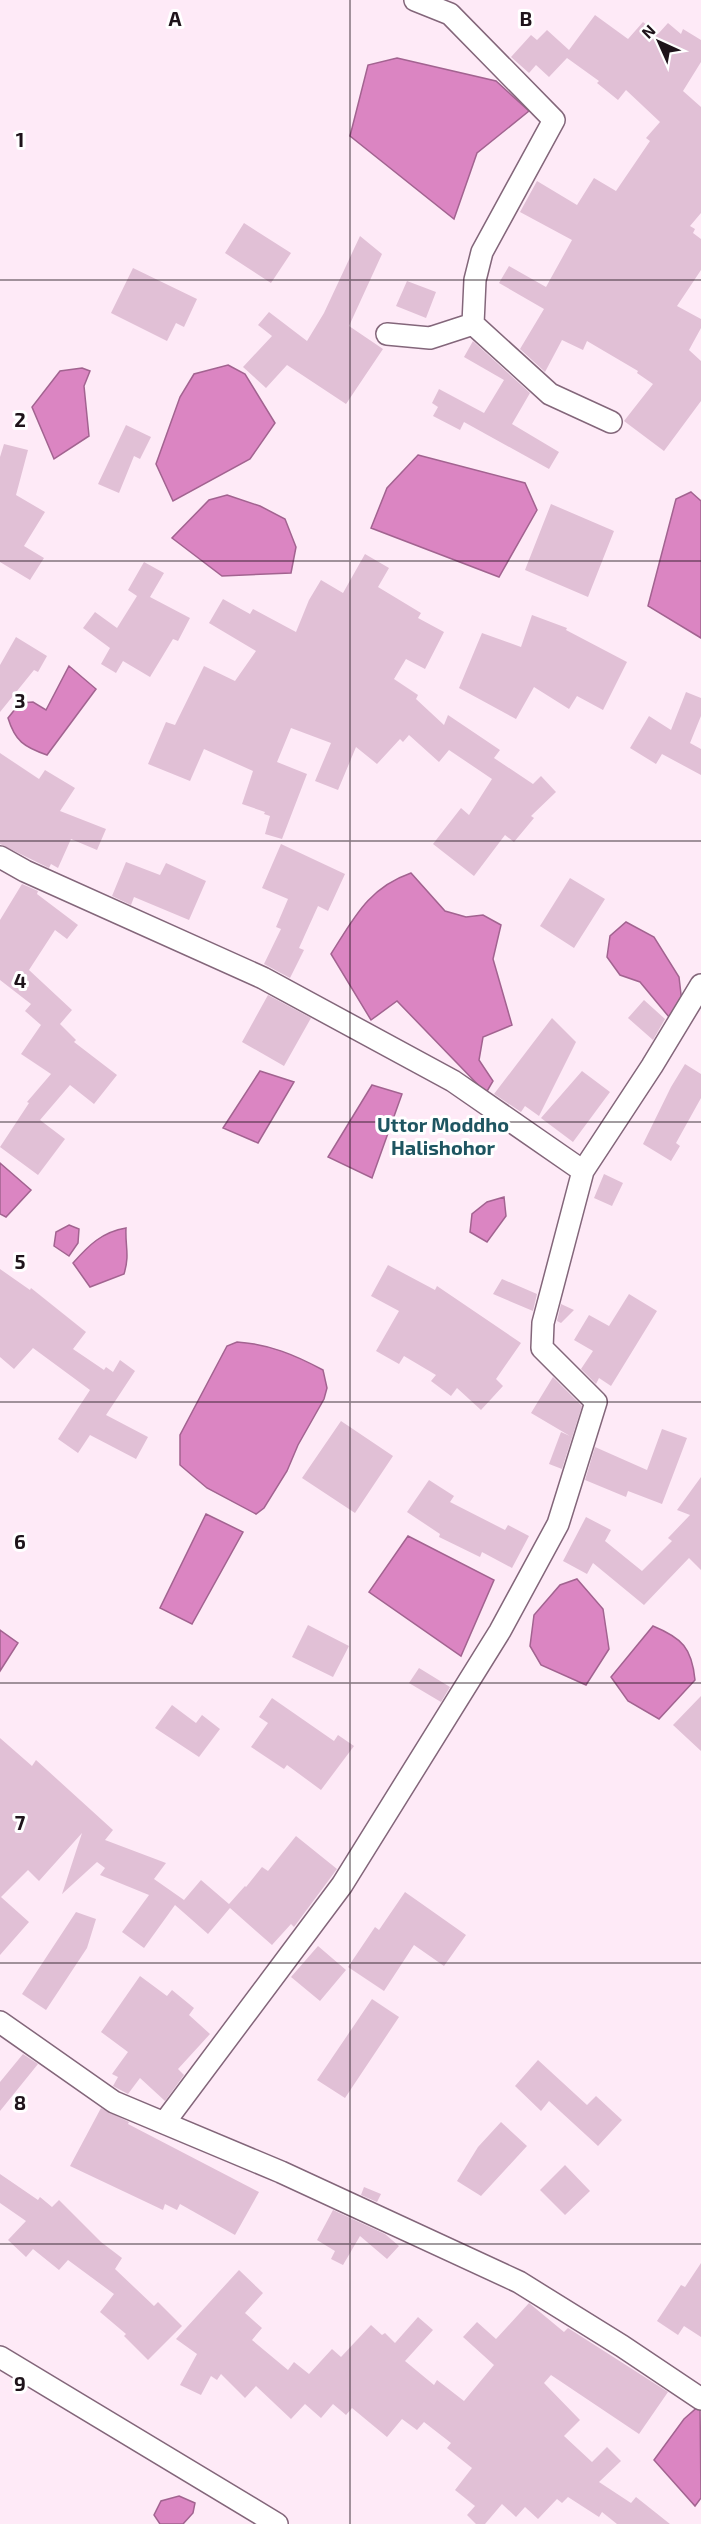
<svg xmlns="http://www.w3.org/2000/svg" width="701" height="2524" viewBox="0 0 701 2524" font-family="'Exo 2',sans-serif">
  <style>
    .water { fill: #db85c2; stroke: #a26390; stroke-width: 1.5 }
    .building { fill: #e1c0d6 }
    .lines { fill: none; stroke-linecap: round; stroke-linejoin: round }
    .minor-casing { stroke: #83667a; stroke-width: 24 }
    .minor { stroke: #fff; stroke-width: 21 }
    .grid { fill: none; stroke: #1e131a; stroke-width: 1.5; stroke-opacity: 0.55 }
    .labels { text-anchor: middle; stroke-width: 6; stroke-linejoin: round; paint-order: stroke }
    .neighbourhood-label { font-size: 20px; font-weight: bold; fill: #1e5561; stroke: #fff }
    .grid-label { font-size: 20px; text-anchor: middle; font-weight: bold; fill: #1e131a; stroke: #fff; stroke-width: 6; stroke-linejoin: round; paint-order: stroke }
  </style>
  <rect width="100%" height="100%" fill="#feeaf7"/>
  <path class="water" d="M397,58L496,81L529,111L477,153L454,219L350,136L368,65Z
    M228,365L245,374L275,423L250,459L173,501L156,464L180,397L194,374Z
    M82,368L90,371L84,386L89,436L54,459L32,407L60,371Z
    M418,455L525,483L537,510L499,577L371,528L387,488Z
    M691,492L701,501V638L648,606L676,499Z
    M227,495L260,506L285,519L296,547L291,573L222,576L172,538L209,500Z
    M69,666L96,689L47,755C24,747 15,741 8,718L20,703L33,702L46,710Z
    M411,873L445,911L466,917L483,915L501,925L493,959L512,1025L483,1037L479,1060L493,1081L486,1093L397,1001L371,1020L331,954C354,918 368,888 411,873Z
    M626,922L654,937L679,977L682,1003L674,1023L640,982L620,975L607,957L610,936Z
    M260,1071L294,1082L258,1143L223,1128Z
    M372,1085L402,1094L372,1178L328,1157Z
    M0,1163L31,1190L6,1217L0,1214Z
    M504,1197L506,1216L487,1242L470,1232L472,1214L487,1202Z
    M69,1225L79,1229L78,1243L69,1256L54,1246L56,1232Z
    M126,1228C125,1247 130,1254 124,1274L90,1287L73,1263C89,1245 102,1232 126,1228Z
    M237,1342C269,1344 295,1355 323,1370L327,1388L324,1399L298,1445L287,1471L264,1508L256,1514L207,1488L180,1465V1435L227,1346Z
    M206,1514L243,1532L192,1624L160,1608Z
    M408,1536L494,1580L461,1656L369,1592Z
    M577,1579L603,1609L609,1649L586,1685L541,1665L530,1646L534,1615L560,1585Z
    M653,1626C682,1638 692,1648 695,1680L659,1719L628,1701L611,1677Z
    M0,1630L18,1643L0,1671Z
    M700,2405L701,2498L695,2506L654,2460L684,2419Z
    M179,2496L195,2503L193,2513L183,2524H160L154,2515L161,2501Z"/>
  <path class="building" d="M595,15L628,39L643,22L658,34L668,23L681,34L683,29L701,40V62L683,91L701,107V213L690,226L695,229L693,233L701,239V270L677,306L701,319V328L689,350L701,361V401L664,451L624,421L653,384L637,373L638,371L587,341L583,350L562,340L545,372L520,349L544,309L499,283L509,266L546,287L572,240L520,212L537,181L577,205L594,178L616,191L650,141L646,138L660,122L626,90L618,100L597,83L599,81L567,58L549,77L536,65L529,73L511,57L531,35L537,40L547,30L569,50Z
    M244,223L291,253L271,283L225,253Z
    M360,236L382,254L349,326L383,349L346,404L287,365L266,388L243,367L272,336L258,325L269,312L307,341L324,313Z
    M133,268L197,299L184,327L176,323L167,341L111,313Z
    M407,281L436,292L426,318L396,306Z
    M473,341L530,393L512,424L559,452L549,469L464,422L460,430L433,416L438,407L432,403L439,389L484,413L504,380L464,357Z
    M126,425L151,437L140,459L134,456L119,493L98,484Z
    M4,444L28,450L16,495L45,512L24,546L44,558L30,580L0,562V457Z
    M551,504L614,531L588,597L525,570Z
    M365,554L389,568L378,587L421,613L418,618L444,632L425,669L406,659L394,679L418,695L416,699L444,725L448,715L500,750L494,758L533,784L541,776L556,792L531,816L534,818L514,842L505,835L474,876L433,844L461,808L469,815L492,779L449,750L439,762L409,735L403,742L400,739L377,764L356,747L338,790L315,781L331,743L291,728L277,762L307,774L282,839L265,834L270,816L264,814L265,812L242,804L253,771L204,749L190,781L148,764L166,722L175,725L204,666L235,681L256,651L209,623L223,599L250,614L253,609L296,632L309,600L321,580L343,593Z
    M144,562L164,573L150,597L190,618L178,641L173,639L150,677L123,661L116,673L101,664L110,648L83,628L95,612L117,628L137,596L128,590Z
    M532,615L567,628L566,630L627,662L603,710L577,696L569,709L534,687L516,719L459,688L482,633L521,647Z
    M16,637L47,656L38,672L34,670L0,712V665Z
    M686,692L701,698V716L690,743L701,749V775L662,754L656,764L630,748L649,716L671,730Z
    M0,753L39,779L45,770L75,788L60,811L106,829L97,850L71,839L58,868L51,864L49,868L0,844Z
    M281,844L345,874L328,911L318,906L299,948L304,950L290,978L264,964L281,929L276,927L288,899L262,888Z
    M126,862L160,875L166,863L206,881L189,920L134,897L131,905L112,896Z
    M570,878L605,899L574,948L540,926Z
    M22,884L38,891L37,894L78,925L67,939L55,930L29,970L72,1010L60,1024L76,1040L74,1042L117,1075L94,1104L70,1085L40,1120L65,1139L38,1175L0,1147L29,1103L27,1102L51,1074L21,1054L41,1025L25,1011L31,1004L0,980V920Z
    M268,995L311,1018L284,1066L242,1042Z
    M644,1000L665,1019L653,1040L628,1018Z
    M552,1018L576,1042L539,1116L525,1106L521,1112L494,1094Z
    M685,1064L701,1074V1098L676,1143L680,1146L671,1161L643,1144L671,1087Z
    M582,1071L610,1092L573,1142L541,1118Z
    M604,1174L623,1183L612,1206L594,1198Z
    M388,1265L435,1290L437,1286L521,1343L496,1379L503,1386L481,1410L457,1388L451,1396L431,1381L436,1375L404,1356L399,1364L376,1351L399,1311L371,1296Z
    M0,1269L30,1290L31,1288L86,1332L73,1349L104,1370L106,1367L113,1372L120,1360L135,1371L106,1415L148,1437L136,1459L90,1435L78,1453L58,1439L90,1390L33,1348L14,1369L0,1357Z
    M502,1279L537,1294L533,1311L493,1294Z
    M629,1294L657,1311L611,1386L599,1378L596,1384L581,1369L593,1351L574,1340L589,1315L609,1326Z
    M561,1304L574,1310L561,1323L557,1321Z
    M553,1377L582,1406L562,1469L549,1464L561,1432L570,1436L531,1413Z
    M341,1421L393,1456L355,1513L302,1478Z
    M662,1429L687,1438L662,1504L628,1491L626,1497L585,1480L595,1447L647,1470Z
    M701,1477V1570L689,1558L644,1605L593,1563L587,1574L563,1561L586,1517L611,1530L605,1541L642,1571L672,1541L668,1538L690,1515L677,1510Z
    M429,1480L454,1496L450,1502L505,1530L508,1525L529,1536L512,1568L482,1552L480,1557L439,1537L440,1534L407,1512Z
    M308,1625L349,1646L333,1677L292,1657Z
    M419,1668L450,1687L441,1702L409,1683Z
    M701,1696V1751L673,1725Z
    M272,1698L334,1741L338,1735L354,1746L321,1790L287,1765L284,1769L251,1747L268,1723L259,1717Z
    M172,1705L196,1723L202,1715L220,1729L199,1757L155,1728Z
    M0,1738L32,1766L36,1760L113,1830L105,1840L166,1863L154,1879L184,1900L201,1880L229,1904L245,1886L246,1887L262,1867L268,1871L296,1836L337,1869L294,1927L291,1924L272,1945L230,1908L208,1934L175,1905L144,1948L122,1932L149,1895L100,1875L105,1868L97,1862L62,1894L82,1833L39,1881L28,1870L1,1897L29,1922L0,1955Z
    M405,1892L466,1935L444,1966L414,1945L384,1991L348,1967L375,1927L379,1930Z
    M76,1912L96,1919L87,1948L46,2010L22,1994Z
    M318,1946L346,1970L320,2001L291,1977Z
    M140,1976L167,1996L172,1990L194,2008L189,2015L210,2034L178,2069L184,2075L165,2101L140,2078L128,2094L113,2086L118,2077L112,2074L128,2052L101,2032Z
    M372,1999L399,2017L345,2098L317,2080Z
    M23,2054L38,2064L0,2111V2082Z
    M538,2060L587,2105L596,2096L622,2120L598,2146L549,2101L541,2111L515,2086Z
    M101,2108L129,2122L128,2124L259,2192L235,2235L180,2204L177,2210L165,2204L163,2210L70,2166Z
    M501,2122L527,2146L481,2196L457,2181L478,2147Z
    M565,2165L590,2191L565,2215L540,2190Z
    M0,2174L38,2200L40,2197L52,2207L59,2200L101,2242L122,2258L115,2269L154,2306L158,2302L182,2326L148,2360L124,2336L126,2334L100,2312L114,2294L68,2260L59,2270L33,2249L26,2257L8,2240L26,2221L0,2203Z
    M364,2187L381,2194L377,2202L361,2195Z
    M333,2210L385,2234L399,2246L387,2259L360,2236L343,2265L331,2259L335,2251L317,2240Z
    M701,2263V2337L684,2326L678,2335L657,2321L681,2285L685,2287Z
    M239,2270L263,2293L245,2313L262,2328L252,2340L288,2370L294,2362L309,2374L332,2349L341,2357L371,2325L382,2335L385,2333L395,2343L418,2317L433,2330L405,2361L434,2385L437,2380L464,2401L494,2365L463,2337L477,2322L496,2339L529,2303L564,2332L568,2328L668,2392L639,2434L551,2375L544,2383L580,2420L564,2436L592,2462L607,2447L621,2461L599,2482L631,2503L636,2497L670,2524H617L602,2512L599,2517L568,2497L562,2503L557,2499L538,2519L525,2507L516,2517L502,2504L485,2524H476L467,2515L475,2506L455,2490L472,2468L447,2448L451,2443L424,2422L417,2430L402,2419L387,2437L352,2408L346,2415L333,2404L321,2418L305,2404L291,2419L256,2386L245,2398L221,2374L217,2380L211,2376L201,2395L180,2385L197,2354L176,2339Z"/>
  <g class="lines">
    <defs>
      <path id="minor" d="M415,0L450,14L554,120L482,252L475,280L473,324L550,394L611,422
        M387,334L430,338L473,324
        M0,857L25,871L263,978L453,1081L583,1171
        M0,2022L114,2102L281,2172L519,2282L622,2346L701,2399
        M164,2123L342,1885L500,1631L558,1524L596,1402L542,1348L543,1323L583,1171L652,1066L701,985
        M0,2357L277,2524"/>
    </defs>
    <use href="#minor" class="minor-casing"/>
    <use href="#minor" class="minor"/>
  </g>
  <path class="grid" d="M350,0V2524M0,280H701M0,561H701M0,841H701M0,1122H701M0,1402H701M0,1683H701M0,1963H701M0,2244H701"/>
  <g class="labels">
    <g class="neighbourhood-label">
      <text x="443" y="1132">Uttor Moddho<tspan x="443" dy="23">Halishohor</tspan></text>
    </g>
  </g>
  <g class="grid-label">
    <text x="175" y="26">A</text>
    <text x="526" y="26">B</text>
    <text x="20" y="147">1</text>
    <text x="20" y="427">2</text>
    <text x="20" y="708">3</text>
    <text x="20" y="988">4</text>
    <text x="20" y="1269">5</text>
    <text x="20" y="1549">6</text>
    <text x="20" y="1830">7</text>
    <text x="20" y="2110">8</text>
    <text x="20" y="2391">9</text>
  </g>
  <g transform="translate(659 42) rotate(315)" stroke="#ffffff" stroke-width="4.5" paint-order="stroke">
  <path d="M0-4.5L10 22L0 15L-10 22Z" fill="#1e131a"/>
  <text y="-9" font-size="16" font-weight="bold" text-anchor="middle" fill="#1e131a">N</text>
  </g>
</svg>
